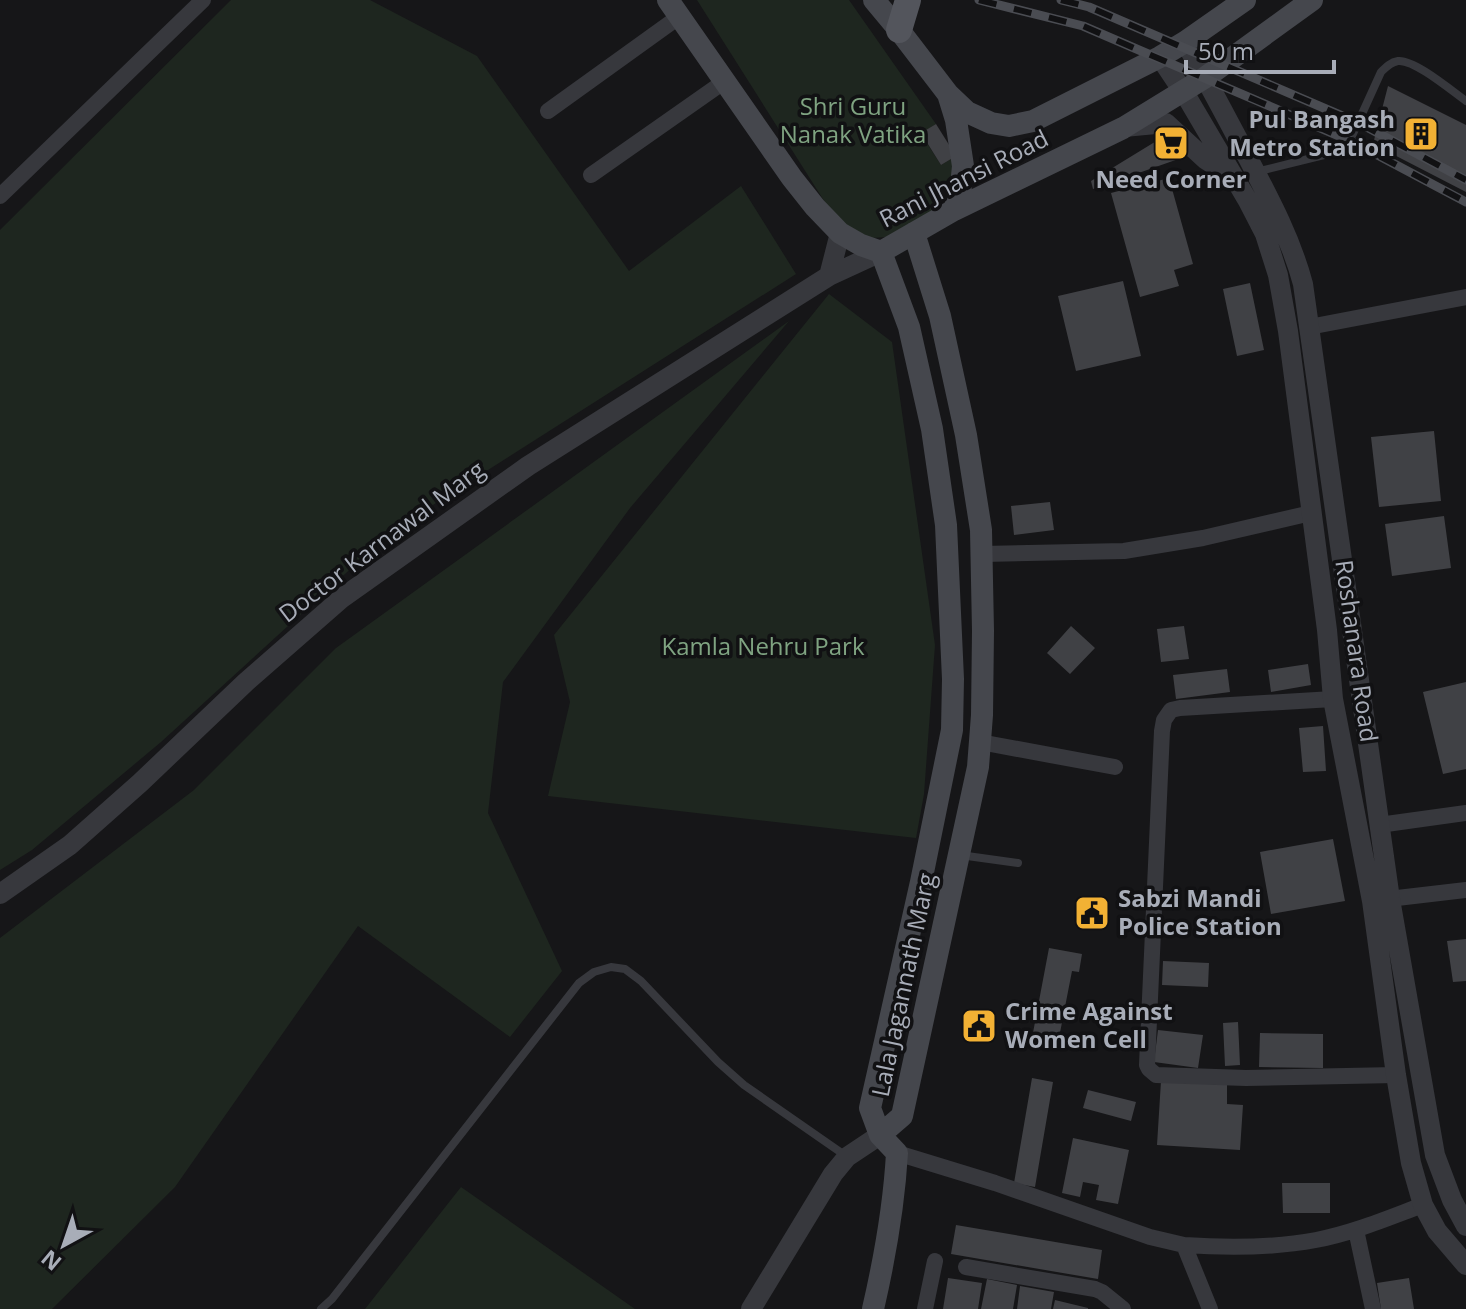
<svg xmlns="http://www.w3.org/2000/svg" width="1466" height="1309" viewBox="0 0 1466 1309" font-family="'Open Sans',sans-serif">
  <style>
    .green { fill: #1e261f }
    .building { fill: #404145 }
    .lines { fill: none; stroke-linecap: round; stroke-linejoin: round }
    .service { stroke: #37383d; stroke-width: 8 }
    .minor { stroke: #37383d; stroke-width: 16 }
    .tertiary { stroke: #37383d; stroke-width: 20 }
    .secondary { stroke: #45474d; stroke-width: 22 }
    .primary { stroke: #53555c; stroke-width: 26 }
    .rail-casing { stroke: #4a4c52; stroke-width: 9 }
    .rail { stroke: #111113; stroke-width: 6; stroke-dasharray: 18; stroke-linecap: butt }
    .labels { text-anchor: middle; stroke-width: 7; stroke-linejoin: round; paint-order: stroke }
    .park-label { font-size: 24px; fill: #7fa381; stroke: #111113 }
    .poi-label { font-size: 24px; font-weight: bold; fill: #a8adb8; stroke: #111113; text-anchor: start }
    .street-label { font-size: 24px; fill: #a8adb8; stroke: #111113 }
  </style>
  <rect width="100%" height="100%" fill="#161618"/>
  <path class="green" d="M231,0H370L477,56L629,271L741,186L796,274L392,531L161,742L32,850L0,870V230Z
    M697,0H849L936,124L921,134L941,165L956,156L953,178L946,196L937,211L887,237L871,238L848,229L828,207Z
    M829,294L892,342L935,645L924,794L916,838L548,796L570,702L554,635Z
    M789,321L630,508L503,682L488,813L562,971L510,1037L358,926L175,1187L52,1309H0V938L194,790L336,648Z
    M461,1187L635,1309H365Z"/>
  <path class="building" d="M1388,86L1466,125V192L1373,144Z
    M936,124L956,156L941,165L921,133Z
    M1170,134L1187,156L1093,189L1091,181L1158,140Z
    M1169,178L1193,264L1174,270L1179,286L1140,297L1111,193Z
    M1123,281L1141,356L1076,371L1058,296Z
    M1250,283L1264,350L1237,356L1223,289Z
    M1434,431L1441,501L1379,507L1371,437Z
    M1050,502L1054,530L1014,535L1011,506Z
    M1444,516L1451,568L1392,576L1385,524Z
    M1071,626L1095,648L1070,674L1047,653Z
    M1184,626L1189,659L1161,662L1157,629Z
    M1308,664L1311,685L1271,692L1268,670Z
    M1227,669L1230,692L1176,699L1173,675Z
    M1466,682V769L1443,774L1423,692Z
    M1323,726L1326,771L1303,772L1299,728Z
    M1333,839L1345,901L1271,914L1260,852Z
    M1466,939V981L1453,982L1447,941Z
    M1049,948L1082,954L1079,972L1072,971L1058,1043L1032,1038Z
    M1163,961L1209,963L1208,987L1162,985Z
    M1238,1022L1240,1065L1225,1066L1223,1023Z
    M1158,1030L1203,1035L1198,1068L1154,1062Z
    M1260,1033L1323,1034V1068L1259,1067Z
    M1032,1078L1053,1082L1035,1187L1014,1183Z
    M1161,1081L1227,1085V1104L1243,1105L1240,1150L1157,1145Z
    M1088,1090L1136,1102L1131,1121L1083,1108Z
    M1073,1138L1129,1150L1118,1204L1096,1200L1099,1185L1083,1182L1080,1197L1062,1193Z
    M1282,1183H1330V1213H1283Z
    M956,1225L1102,1250L1098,1279L951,1254Z
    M948,1278L982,1283L978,1309H943Z
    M1409,1278L1414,1309H1381L1377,1283Z
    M987,1279L1017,1285L1013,1309H981Z
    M1020,1286L1054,1292L1051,1309H1017Z
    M1055,1300L1088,1308V1309H1053Z"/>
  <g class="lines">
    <path class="service" d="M1256,172L1328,154L1339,149L1351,138L1381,72C1386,67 1391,62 1398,61C1414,59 1452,91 1466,101
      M960,855L1018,863
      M321,1309L332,1299L579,983L594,972L611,967L625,969L641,981L718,1062L744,1085L846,1156"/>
    <path class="minor" d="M548,111L680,16
      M591,175L725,81
      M0,196L203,0
      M1309,327L1466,297
      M982,554L1124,551L1203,538L1311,513
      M1333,699L1180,708L1171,710L1164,720L1162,731L1147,1065L1149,1069L1156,1075L1246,1078L1396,1075
      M980,742L1115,767
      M1379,825L1466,813
      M1380,900L1466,890
      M897,1153L995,1183L1150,1237L1184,1245
      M1356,1230L1373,1309
      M966,1267L1095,1289L1102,1292L1123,1309
      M925,1309L935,1261
      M1210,1309L1184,1245C1227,1248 1273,1248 1316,1240C1353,1233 1388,1218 1423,1205"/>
    <path class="tertiary" d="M1185,42C1207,80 1227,119 1248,158C1269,198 1291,239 1303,284L1390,899L1435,1155L1452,1200L1466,1226
      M1160,57L1188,99L1248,201L1265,234L1278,275L1288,331L1327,630L1333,699L1372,901L1396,1075L1411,1163L1423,1205L1437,1231L1466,1265
      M1124,127L1166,123L1205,159L1230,175
      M829,276L840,233
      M0,894L70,845L140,783L246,682L342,598L528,466L829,276L881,252
      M751,1309L833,1174L847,1157L880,1135"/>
    <path class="secondary" d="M668,0L792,178L815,207L840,233L861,245L881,252L954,210L1123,128L1206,77L1312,0
      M874,0L899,30L948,94L956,120L963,166L961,186L954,210
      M948,94L967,112L991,123L1009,126L1033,121L1160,57L1185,42L1245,0
      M880,1135L902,1116L978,767L982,715L983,631L981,530L966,435L940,316L914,233
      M873,1309C885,1257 894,1206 897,1153L880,1135L870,1108L921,882L952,730L953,679L946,525L932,429L909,327L881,252"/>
    <path class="primary" d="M899,30L908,0"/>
    <defs>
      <path id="rail" d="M979,0L1083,26L1353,142L1466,202
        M1061,0L1089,7L1361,124L1466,180"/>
    </defs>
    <use href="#rail" class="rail-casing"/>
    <use href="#rail" class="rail"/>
  </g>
  <defs>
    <symbol id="building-square" viewBox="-11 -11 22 22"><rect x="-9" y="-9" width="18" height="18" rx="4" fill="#f2b134" stroke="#111113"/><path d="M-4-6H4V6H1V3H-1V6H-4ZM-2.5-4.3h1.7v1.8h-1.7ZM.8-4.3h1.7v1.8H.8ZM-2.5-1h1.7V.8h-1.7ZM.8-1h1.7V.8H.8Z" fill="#111"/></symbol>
    <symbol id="supermarket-square" viewBox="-11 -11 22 22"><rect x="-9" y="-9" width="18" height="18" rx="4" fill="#f2b134" stroke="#111113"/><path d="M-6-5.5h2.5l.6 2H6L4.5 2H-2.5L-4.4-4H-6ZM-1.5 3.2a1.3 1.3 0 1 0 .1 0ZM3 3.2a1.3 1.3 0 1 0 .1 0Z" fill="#111"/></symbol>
    <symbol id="civic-square" viewBox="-11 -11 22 22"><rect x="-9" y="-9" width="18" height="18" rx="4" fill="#f2b134" stroke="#111113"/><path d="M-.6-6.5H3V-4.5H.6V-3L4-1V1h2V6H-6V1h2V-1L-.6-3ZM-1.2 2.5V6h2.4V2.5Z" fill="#111"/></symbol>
  </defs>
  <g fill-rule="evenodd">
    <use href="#building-square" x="1401" y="114" width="40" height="40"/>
    <use href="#supermarket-square" x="1151" y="123" width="40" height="40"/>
    <use href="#civic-square" x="1072" y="893" width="40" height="40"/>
    <use href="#civic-square" x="959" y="1006" width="40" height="40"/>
  </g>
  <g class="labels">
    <g class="park-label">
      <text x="853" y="115">Shri Guru<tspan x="853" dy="28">Nanak Vatika</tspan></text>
      <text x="763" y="655">Kamla Nehru Park</text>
    </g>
    <g class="poi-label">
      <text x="1395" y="128" text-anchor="end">Pul Bangash<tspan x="1395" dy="28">Metro Station</tspan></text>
      <text x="1171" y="188" text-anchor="middle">Need Corner</text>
      <text x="1118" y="907">Sabzi Mandi<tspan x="1118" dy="28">Police Station</tspan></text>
      <text x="1005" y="1020">Crime Against<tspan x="1005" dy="28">Women Cell</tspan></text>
    </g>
    <g class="street-label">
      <text transform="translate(964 179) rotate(-27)" y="8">Rani Jhansi Road</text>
      <text transform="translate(382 542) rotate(-37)" y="8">Doctor Karnawal Marg</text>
      <text transform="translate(1356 651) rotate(82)" y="8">Roshanara Road</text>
      <text transform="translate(904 985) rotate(-78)" y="8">Lala Jagannath Marg</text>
    </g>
  </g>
  <g transform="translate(64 1245) rotate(220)" stroke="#111113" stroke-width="6" paint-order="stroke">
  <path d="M0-6L14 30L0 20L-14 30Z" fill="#a8adb8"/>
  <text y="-12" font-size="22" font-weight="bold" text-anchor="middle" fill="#a8adb8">N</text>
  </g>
  <path d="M1186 60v12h148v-12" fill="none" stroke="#a8adb8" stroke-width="4"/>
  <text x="1198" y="60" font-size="24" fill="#a8adb8" stroke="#111113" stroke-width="6" paint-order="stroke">50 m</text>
</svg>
